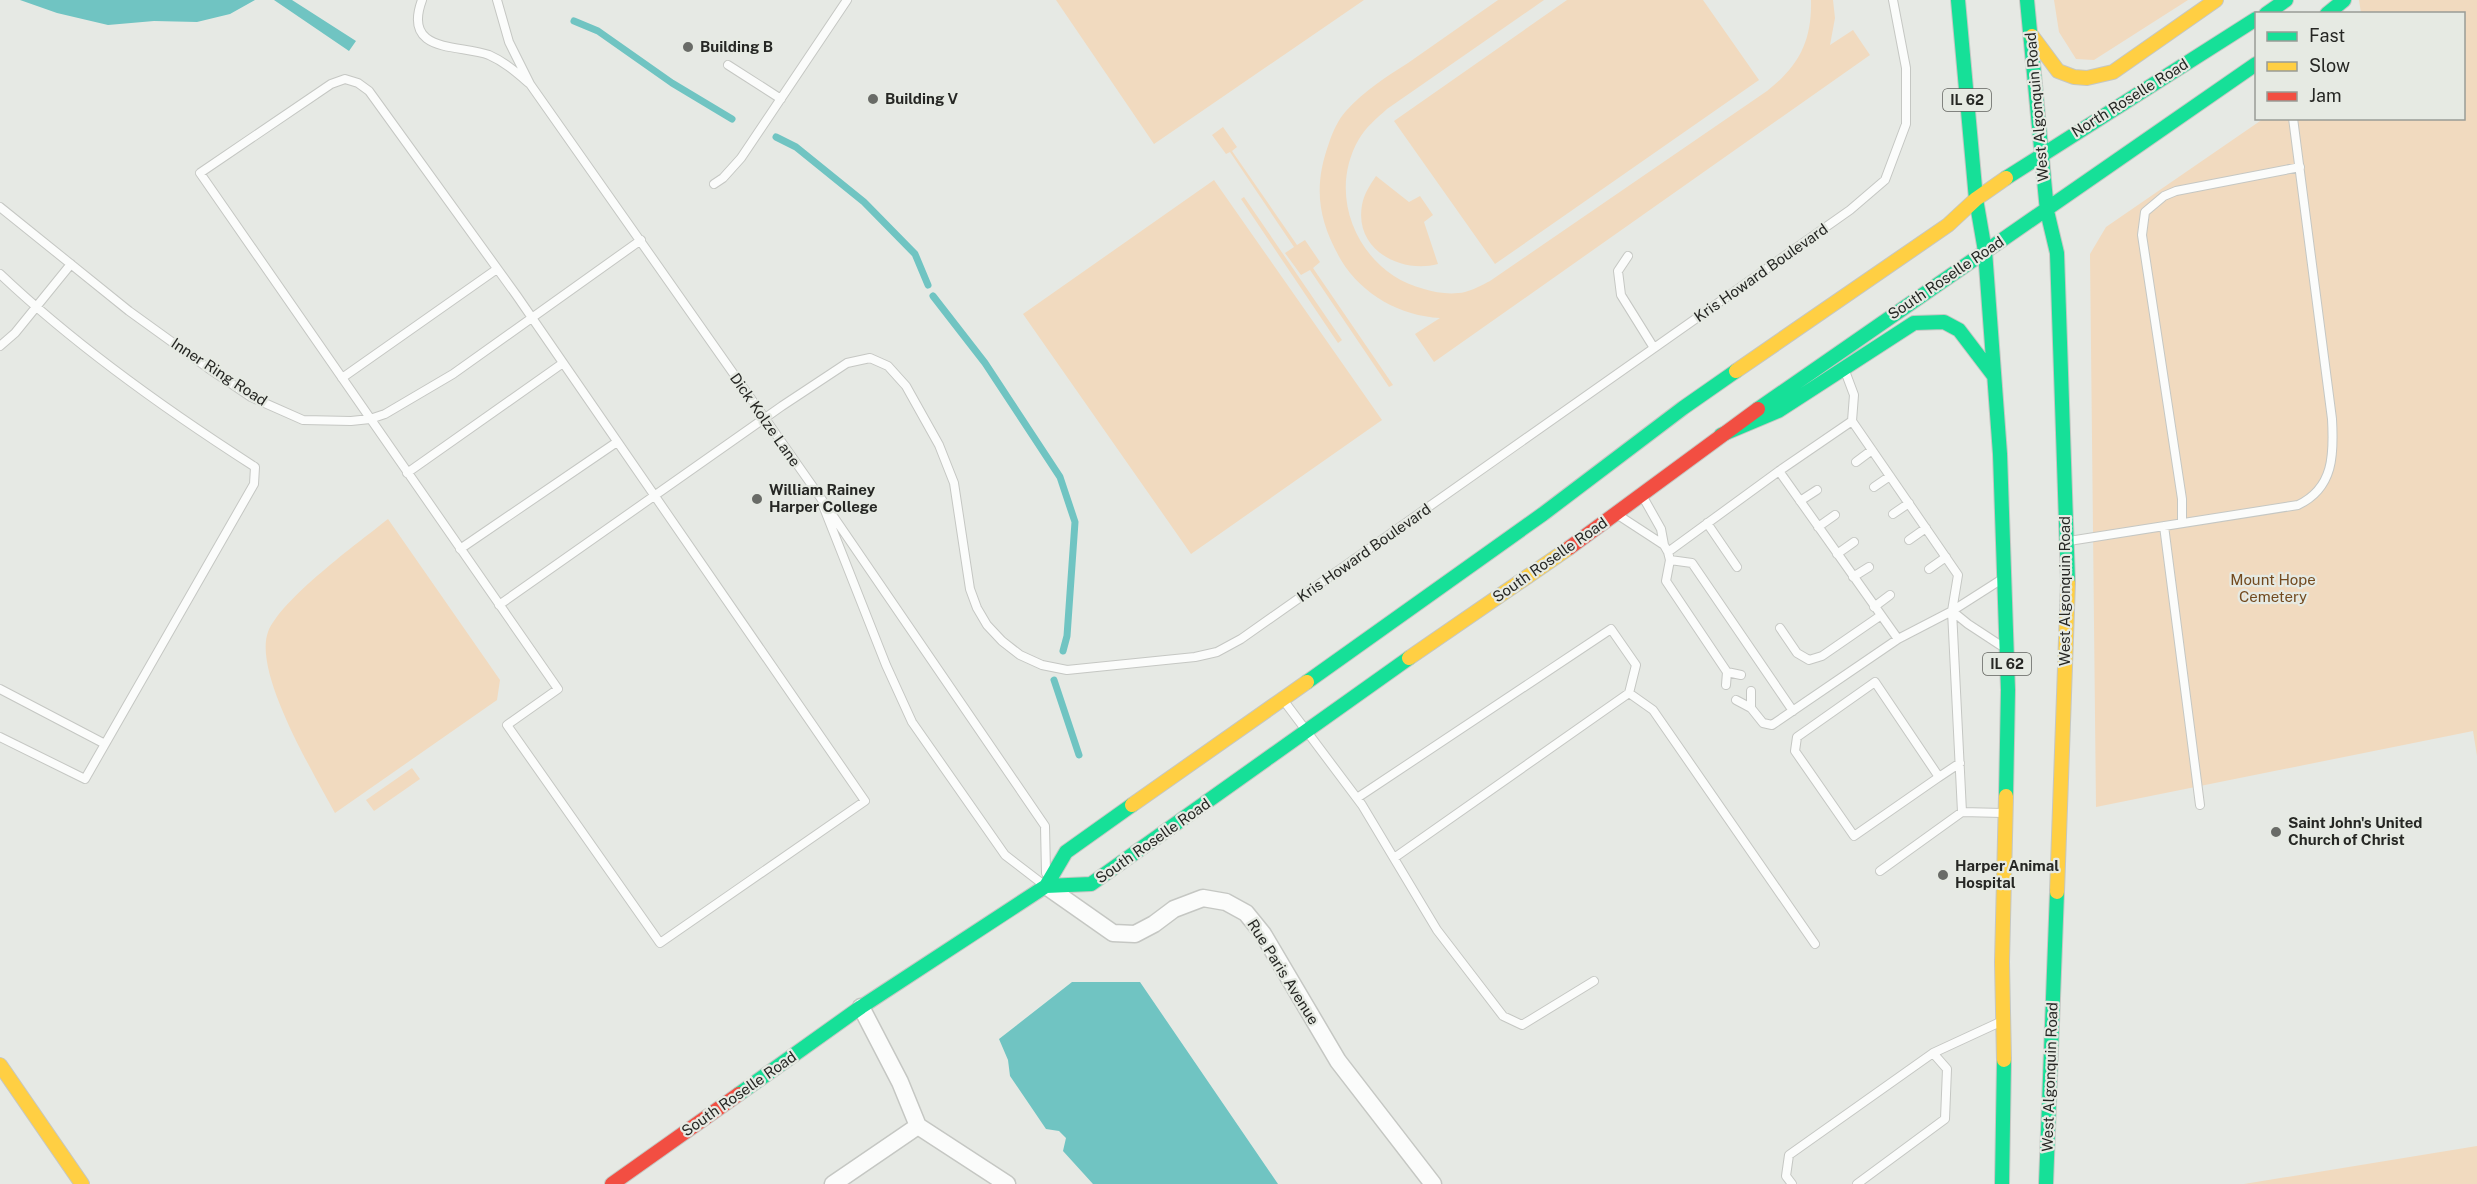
<svg xmlns="http://www.w3.org/2000/svg" width="2477" height="1184" viewBox="0 0 2477 1184" font-family="'Public Sans',sans-serif">
  <style>
    .green { fill: #f1dabf }
    .water { fill: #70c4c2 }
    .lines { fill: none; stroke-linecap: round; stroke-linejoin: round }
    .stream { stroke: #70c4c2; stroke-width: 7 }
    .lane-casing { stroke: #c5c7c3; stroke-width: 10 }
    .street-casing { stroke: #c5c7c3; stroke-width: 19 }
    .fast-casing { stroke: #c5c7c3; stroke-width: 16 }
    .slow-casing { stroke: #c5c7c3; stroke-width: 16 }
    .jam-casing { stroke: #c5c7c3; stroke-width: 16 }
    .lane { stroke: #fbfcfb; stroke-width: 8 }
    .street { stroke: #fbfcfb; stroke-width: 16 }
    .fast { stroke: #16e098; stroke-width: 14 }
    .slow { stroke: #ffcf43; stroke-width: 14 }
    .jam { stroke: #f24e42; stroke-width: 14 }
    .poi-dot { fill: #696b67; stroke: #e6eae3; stroke-width: 2 }
    .labels { text-anchor: middle; stroke-width: 4.5; stroke-linejoin: round; paint-order: stroke }
    .shield { fill: #e6eae3; stroke: #60625d; stroke-width: 1.5 }
    .shield-label { font-size: 14px; font-weight: bold; fill: #262724 }
    .poi-label { font-size: 15px; font-weight: bold; fill: #262724; stroke: #e6eae3; text-anchor: start }
    .street-label { font-size: 15px; fill: #262724; stroke: #e6eae3 }
    .park-label { font-size: 15px; fill: #724a1f; stroke: #e6eae3 }
  </style>
  <rect width="100%" height="100%" fill="#e6e9e4"/>
  <path class="green" d="M1056,0H1364L1154,144Z
    M1498,0H1544L1387,109C1377,118 1366,127 1359,139C1325,197 1360,273 1424,289C1436,293 1452,295 1465,292C1473,290 1482,285 1490,281L1767,91C1799,66 1812,41 1811,0H1833L1835,18L1830,45L1853,30L1870,55L1434,362L1415,334L1440,318C1401,316 1362,295 1341,260C1318,220 1313,187 1329,143C1333,131 1338,120 1346,111C1364,91 1386,77 1408,63C1438,42 1468,21 1498,0Z
    M1567,0H1703L1759,80L1495,264L1394,121Z
    M2054,0H2188L2094,60L2076,59L2059,32Z
    M2359,0H2477V756L2473,731L2096,807L2090,254L2106,227L2263,119L2464,118V14L2361,13Z
    M1223,127L1237,147L1232,151L1297,245L1305,240L1320,262L1313,268L1393,385L1389,387L1310,270L1301,275L1285,253L1294,247L1230,152L1226,154L1212,135Z
    M1376,176L1409,202L1420,196L1433,215L1424,222L1438,264C1401,274 1354,250 1362,205C1364,194 1370,185 1376,176Z
    M1214,180L1382,420L1191,554L1023,314Z
    M1244,197L1342,340L1338,343L1241,199Z
    M388,519L500,680L497,700L335,813C314,774 253,673 268,632C281,599 358,543 388,519Z
    M412,768L420,779L374,811L366,800Z
    M2477,1146V1184H2244Z"/>
  <path class="water" d="M20,0H255L230,14L197,22L154,21L108,25L57,13Z
    M274,0H292L356,41L349,51Z
    M1072,982H1140L1278,1184H1093L1063,1151L1066,1138L1059,1131L1046,1129L1010,1076L1008,1060L999,1039Z"/>
  <g class="lines">
    <path class="stream" d="M574,21L598,31L672,83L732,119
      M776,137L796,147L864,202L915,254L928,285
      M933,296L985,363L1060,477L1075,522L1067,636L1063,651
      M1054,680L1079,755"/>
    <defs>
      <path id="lane" d="M422,0C402,54 459,44 489,55C505,62 517,73 530,84L509,42L497,0
        M728,65L781,99
        M345,79L358,83L369,91L517,296L865,801L660,943L507,725L558,689L200,173L331,84Z
        M530,84L818,494L1045,826L1046,873
        M714,184L723,178L741,158L847,0
        M0,207L129,311L208,368L251,397L303,420L351,421L370,419L385,414L453,374L641,240
        M1628,256L1618,271L1621,295L1654,348
        M0,274C77,347 166,410 255,467L254,484L85,779L0,737
        M0,346L15,333L71,264
        M1845,371L1854,395L1852,421L1958,575L1952,611L1962,812L2003,813
        M342,378L497,269
        M1852,421L1779,471L1898,639
        M1856,462L1872,450
        M407,473L563,363
        M1874,487L1890,476
        M1643,497L1661,529L1664,545
        M1800,501L1817,490
        M824,508L886,665L912,722L1005,855L1044,885
        M1893,514L1909,503
        M1618,515L1664,545L1668,552L1670,560L1692,563L1793,711
        M1707,523L1737,567
        M2182,523V499L2142,235L2145,212L2164,196L2176,191L2300,167
        M2164,526L2200,805
        M1818,527L1835,515
        M1909,540L1926,528
        M2069,541L2298,505C2334,488 2334,454 2332,419L2293,118
        M460,549L617,442
        M1668,552L1779,471
        M1837,554L1854,542
        M1670,560L1666,581L1727,672L1726,685
        M1929,569L1946,557
        M1853,577L1869,567
        M499,605L782,406L847,363L870,358L888,366L906,386L939,445L954,483L970,589L977,608L987,625L1002,641L1020,655L1042,665L1067,670L1195,657L1217,652L1241,639L1850,210L1885,180L1906,124V68L1893,0
        M1874,607L1890,595
        M1952,611L1968,624L2000,645
        M1780,628L1797,653L1809,660L1822,656L1880,616
        M1727,672L1741,675
        M0,689L105,744
        M1751,691V708
        M1629,693L1653,710L1815,944
        M1736,700L1751,708L1763,723L1772,725L1898,639L1952,611L1999,581
        M1284,701L1362,805L1437,930L1503,1016L1522,1025L1594,981
        M1939,777L1854,836L1795,751L1797,737L1875,682L1939,777L1960,763
        M1357,798L1611,629L1636,665L1629,693L1394,858
        M1880,871L1962,812
        M1792,1184L1786,1176L1789,1155L1933,1053L1998,1023
        M1857,1184L1945,1119L1947,1069L1933,1053"/>
      <path id="street" d="M1046,886L1113,933L1135,934L1154,924L1174,909L1203,898L1226,902L1246,913L1263,934L1338,1061L1433,1184
        M861,1007L900,1082L918,1126L1007,1184
        M833,1184L918,1126"/>
      <path id="fast" d="M1958,0L1976,199L1985,251L2000,454L2008,690L2006,796
        M2027,0L2047,211L2057,253L2068,582
        M2266,14L2286,0
        M2327,14L2344,0
        M2006,178L2256,19
        M1758,409C1923,293 2091,180 2256,64
        M1721,435L1778,411L1914,323L1944,322L1959,330L1994,376
        M1307,682L1543,514L1683,408L1736,371
        M1046,886L1091,884L1409,658
        M739,1094L861,1007L1046,886L1066,852L1132,805
        M2002,1184L2004,1060
        M2046,1184L2057,892"/>
      <path id="slow" d="M2032,36L2058,71L2074,77L2087,78L2113,72L2216,0
        M1736,371L1948,225L1976,199L2006,178
        M1409,658L1569,548
        M1132,805L1307,682
        M2057,892L2068,582
        M2004,1060L2002,962L2006,796
        M0,1065L82,1184"/>
      <path id="jam" d="M1569,548L1758,409
        M612,1184L739,1094"/>
    </defs>
    <use href="#lane" class="lane-casing"/>
    <use href="#street" class="street-casing"/>
    <use href="#fast" class="fast-casing"/>
    <use href="#slow" class="slow-casing"/>
    <use href="#jam" class="jam-casing"/>
    <use href="#lane" class="lane"/>
    <use href="#street" class="street"/>
    <use href="#fast" class="fast"/>
    <use href="#slow" class="slow"/>
    <use href="#jam" class="jam"/>
  </g>
  <g class="poi-dot">
    <circle cx="688" cy="47" r="6"/>
    <circle cx="873" cy="99" r="6"/>
    <circle cx="757" cy="499" r="6"/>
    <circle cx="2276" cy="832" r="6"/>
    <circle cx="1943" cy="875" r="6"/>
  </g>
  <g class="labels">
    <g class="shield">
      <rect x="1943" y="89" width="48" height="22" rx="4.5"/>
      <rect x="1983" y="653" width="48" height="22" rx="4.5"/>
    </g>
    <g class="shield-label">
      <text x="1967" y="105">IL 62</text>
      <text x="2007" y="669">IL 62</text>
    </g>
    <g class="poi-label">
      <text x="700" y="52">Building B</text>
      <text x="885" y="104">Building V</text>
      <text x="769" y="495">William Rainey<tspan x="769" dy="17">Harper College</tspan></text>
      <text x="2288" y="828">Saint John's United<tspan x="2288" dy="17">Church of Christ</tspan></text>
      <text x="1955" y="871">Harper Animal<tspan x="1955" dy="17">Hospital</tspan></text>
    </g>
    <g class="street-label">
      <text transform="translate(2130 98) rotate(-32)" y="5">North Roselle Road</text>
      <text transform="translate(2037 107) rotate(-95)" y="5">West Algonquin Road</text>
      <text transform="translate(1761 273) rotate(-35)" y="5">Kris Howard Boulevard</text>
      <text transform="translate(1946 278) rotate(-34)" y="5">South Roselle Road</text>
      <text transform="translate(219 372) rotate(33)" y="5">Inner Ring Road</text>
      <text transform="translate(765 420) rotate(55)" y="5">Dick Kolze Lane</text>
      <text transform="translate(1364 553) rotate(-35)" y="5">Kris Howard Boulevard</text>
      <text transform="translate(1550 560) rotate(-35)" y="5">South Roselle Road</text>
      <text transform="translate(2065 591) rotate(-90)" y="5">West Algonquin Road</text>
      <text transform="translate(1153 841) rotate(-35)" y="5">South Roselle Road</text>
      <text transform="translate(1283 972) rotate(58)" y="5">Rue Paris Avenue</text>
      <text transform="translate(2050 1077) rotate(-88)" y="5">West Algonquin Road</text>
      <text transform="translate(739 1094) rotate(-35)" y="5">South Roselle Road</text>
    </g>
    <g class="park-label">
      <text x="2273" y="585">Mount Hope<tspan x="2273" dy="17">Cemetery</tspan></text>
    </g>
  </g>
  <rect x="2255" y="12" width="210" height="108" fill="#e6eae3" stroke="#999c97" stroke-width="1.5"/>
  <rect x="2267" y="32" width="30" height="9" fill="#16e098" stroke="#999c97" stroke-width="1.5"/>
  <text x="2309" y="42" font-size="18" fill="#262724">Fast</text>
  <rect x="2267" y="62" width="30" height="9" fill="#ffcf43" stroke="#999c97" stroke-width="1.5"/>
  <text x="2309" y="72" font-size="18" fill="#262724">Slow</text>
  <rect x="2267" y="92" width="30" height="9" fill="#f24e42" stroke="#999c97" stroke-width="1.5"/>
  <text x="2309" y="102" font-size="18" fill="#262724">Jam</text>
</svg>
